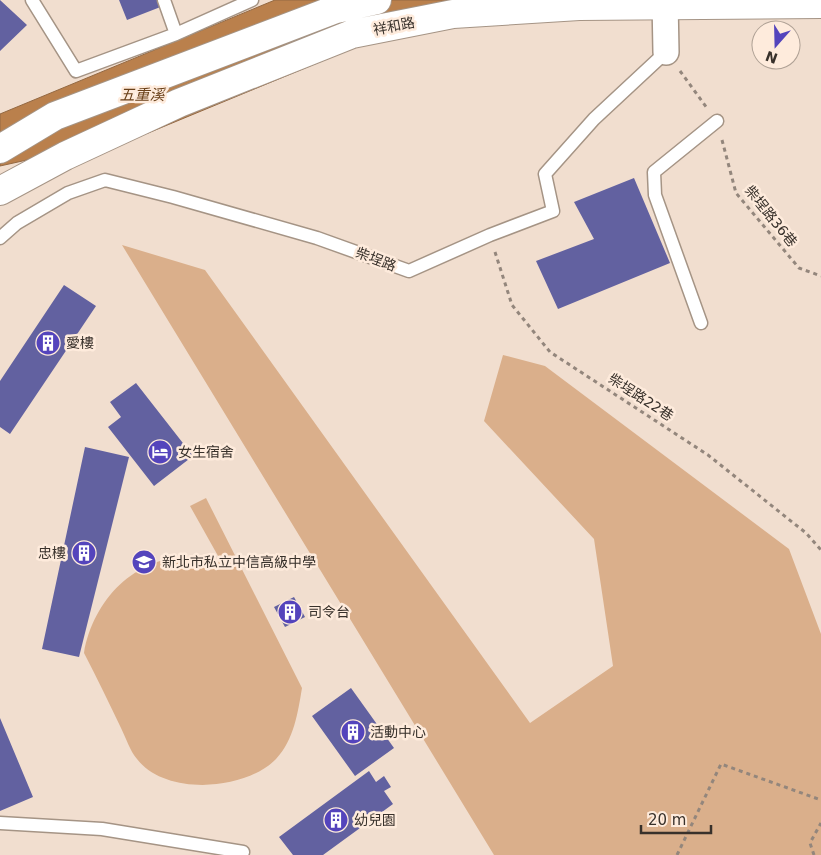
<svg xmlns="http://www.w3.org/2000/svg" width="821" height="855" viewBox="0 0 821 855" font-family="'DejaVu Sans','Noto Sans TC',sans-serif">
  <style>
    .green { fill: #daaf8b }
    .water { fill: #ba804c; stroke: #936842 }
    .building { fill: #6261a0 }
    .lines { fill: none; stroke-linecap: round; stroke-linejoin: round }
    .service-casing { stroke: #a59485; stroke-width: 15 }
    .minor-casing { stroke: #a59485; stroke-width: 28 }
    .secondary-casing { stroke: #a59485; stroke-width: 30 }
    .path { stroke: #93867c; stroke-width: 3; stroke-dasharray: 4 4; stroke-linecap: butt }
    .service { stroke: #fff; stroke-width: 12 }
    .minor { stroke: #fff; stroke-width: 25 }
    .secondary { stroke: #fff; stroke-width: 28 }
    .labels { text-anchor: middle; stroke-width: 5; stroke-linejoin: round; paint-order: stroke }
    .street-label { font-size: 14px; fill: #38312b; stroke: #feebdc }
    .poi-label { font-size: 14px; fill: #38312b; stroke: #feebdc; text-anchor: start }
    .water-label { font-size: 15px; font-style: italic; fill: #6a411a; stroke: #feebdc }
  </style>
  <rect width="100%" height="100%" fill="#f1decf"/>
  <path class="green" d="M122,245L205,270L530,723L613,666L594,539L484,421L503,355L545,366L789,549L821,634V855H494Z
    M206,498L302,688C298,712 294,740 276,759C245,791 165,796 137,759C130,751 126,738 121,728C109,703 97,678 84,653C94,597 139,552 200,557C207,557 215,562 222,563L190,506Z"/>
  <path class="water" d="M275,0H821L409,25L148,133L0,166V114Z"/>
  <path class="building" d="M0,0L27,25L0,51Z
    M119,0H160L163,6L127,20Z
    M634,178L670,263L558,309L536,261L594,239L574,202Z
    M64,285L96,306L10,434L0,427V381Z
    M136,383L193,456L154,486L108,427L121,417L110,402Z
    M85,447L129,457L79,657L42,649Z
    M294,597L305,617L285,627L274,607Z
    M351,688L394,748L355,776L312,716Z
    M0,718L33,797L0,811Z
    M369,771L376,782L384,776L391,787L384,791L393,804L323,855H293L279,837Z"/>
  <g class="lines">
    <defs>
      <path id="service" d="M32,0L76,71L176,34L252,0
        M164,0L176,34
        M0,238L17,223L68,193L105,180L173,197L317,238L409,271L490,235L553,211L545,174L594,119L666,52
        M701,323L655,195L654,172L717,121
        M0,823L102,829L243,852"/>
      <path id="minor" d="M665,0L666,52"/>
      <path id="secondary" d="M0,149L55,116L336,9L377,0
        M0,191L65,156L179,103L352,34L453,14L579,6L821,4"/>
    </defs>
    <use href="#service" class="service-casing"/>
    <use href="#minor" class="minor-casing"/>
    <use href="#secondary" class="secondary-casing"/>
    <path class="path" d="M680,71L707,108
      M722,140L736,193L799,268L821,276
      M495,252L512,305L550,352L708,455L806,533L821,550
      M677,855L721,764L821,800
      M814,855L810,843L821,823"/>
    <use href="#service" class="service"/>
    <use href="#minor" class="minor"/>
    <use href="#secondary" class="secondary"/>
  </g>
  <defs>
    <symbol id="building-disc" viewBox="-11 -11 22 22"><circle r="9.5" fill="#5444bc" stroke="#feebdc"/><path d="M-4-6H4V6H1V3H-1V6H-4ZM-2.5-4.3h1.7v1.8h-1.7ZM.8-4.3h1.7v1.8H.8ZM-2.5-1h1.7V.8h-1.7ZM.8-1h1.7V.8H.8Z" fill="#fff"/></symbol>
    <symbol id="hotel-disc" viewBox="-11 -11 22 22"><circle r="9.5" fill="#5444bc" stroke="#feebdc"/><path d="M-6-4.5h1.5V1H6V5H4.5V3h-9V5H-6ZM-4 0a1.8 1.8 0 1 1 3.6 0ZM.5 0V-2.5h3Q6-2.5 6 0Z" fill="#fff"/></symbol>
    <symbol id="school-disc" viewBox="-11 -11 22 22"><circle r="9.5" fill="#5444bc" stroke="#feebdc"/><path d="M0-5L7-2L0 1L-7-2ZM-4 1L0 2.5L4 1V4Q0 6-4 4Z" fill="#fff"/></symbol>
  </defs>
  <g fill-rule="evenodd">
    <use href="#building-disc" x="34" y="329" width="28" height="28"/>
    <use href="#hotel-disc" x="146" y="438" width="28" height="28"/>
    <use href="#building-disc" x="70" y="539" width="28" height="28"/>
    <use href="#school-disc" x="130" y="548" width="28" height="28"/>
    <use href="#building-disc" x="276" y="598" width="28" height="28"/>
    <use href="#building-disc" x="339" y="718" width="28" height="28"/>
    <use href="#building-disc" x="322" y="806" width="28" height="28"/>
  </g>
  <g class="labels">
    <g class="street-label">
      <text transform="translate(394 26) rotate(-11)" y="5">祥和路</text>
      <text transform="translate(771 216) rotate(51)" y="5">柴埕路36巷</text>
      <text transform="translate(376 259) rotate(21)" y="5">柴埕路</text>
      <text transform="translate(641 397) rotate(33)" y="5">柴埕路22巷</text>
    </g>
    <g class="poi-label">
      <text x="66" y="348">愛樓</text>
      <text x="178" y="457">女生宿舍</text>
      <text x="66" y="558" text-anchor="end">忠樓</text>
      <text x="162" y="567">新北市私立中信高級中學</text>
      <text x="308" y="617">司令台</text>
      <text x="370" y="737">活動中心</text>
      <text x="354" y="825">幼兒園</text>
    </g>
    <g class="water-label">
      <text x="142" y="100">五重溪</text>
    </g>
  </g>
  <g transform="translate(776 45) rotate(200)"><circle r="24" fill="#feebdc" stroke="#afa195"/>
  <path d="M0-4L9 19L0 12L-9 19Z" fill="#5444bc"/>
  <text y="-8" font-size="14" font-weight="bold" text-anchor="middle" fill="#38312b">N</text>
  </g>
  <path d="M641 825v8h70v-8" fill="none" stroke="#38312b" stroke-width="2.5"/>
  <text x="648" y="825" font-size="15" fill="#38312b" stroke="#feebdc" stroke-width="4" paint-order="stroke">20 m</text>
</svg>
